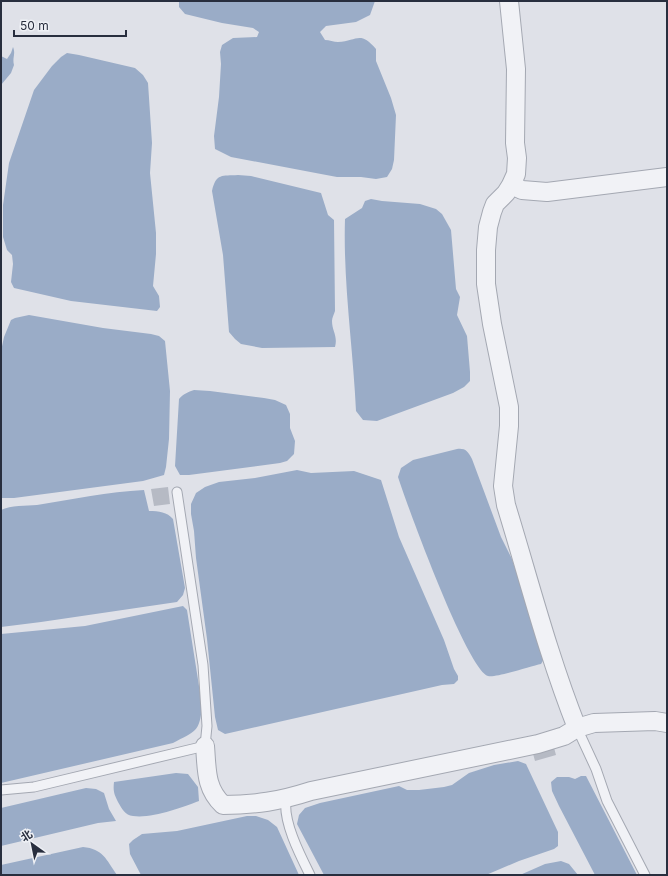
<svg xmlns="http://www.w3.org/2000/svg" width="668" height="876" viewBox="0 0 668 876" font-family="Inter,'Noto Sans SC',sans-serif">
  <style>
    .water { fill: #9aacc7 }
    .building { fill: #b6bac4 }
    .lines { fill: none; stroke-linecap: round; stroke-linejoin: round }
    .lane-casing { stroke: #a4a8b2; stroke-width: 11 }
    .street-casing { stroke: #a4a8b2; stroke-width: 20 }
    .lane { stroke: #f1f2f6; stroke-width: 9 }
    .street { stroke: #f1f2f6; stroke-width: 18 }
  </style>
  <rect width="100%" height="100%" fill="#dfe1e8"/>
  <path class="water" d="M179,1H375L370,15L356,22L326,26L320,32L325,40C329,40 334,42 338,42C357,41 360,30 376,49V61L391,98L396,115L394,160L392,169L387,177L376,179L361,177H337L321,174L231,157L215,149L214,136L219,97L221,64L220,52L222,45L233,38L257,37L259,32L253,28L222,23L185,14L179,7Z
    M13,47C16,54 12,58 14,65L11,73L1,85V56L7,59L11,53Z
    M67,53L79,55L135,68L143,75L148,83L152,143L150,173L156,233V254L153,286L159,296L160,307L157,311L71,301L14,288L11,282L13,264L12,255L7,250L3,237V205L9,163L34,90L52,66L61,57Z
    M238,175L251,176L321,193L328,215L334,220L335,311C334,314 332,318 332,321C332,331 338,336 335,347L262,348L241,344L235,339L229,332L223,255L212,191C216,173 222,176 238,175Z
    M371,199L382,201L420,204L436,209L442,214L451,230L456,289L460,297L457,315L467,336L470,372V381L464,387L453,393L377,421L363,420L356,411C353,347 343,283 345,219L362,208L365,201Z
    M29,315L103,328L151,334L159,336L165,341L170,391L169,439L166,467L164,475L143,481L14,498H1V351L4,337L11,320L15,318Z
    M194,390L210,391L264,398L275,400L286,405L290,414V428L295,441L294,454L287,461L280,463L189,475H180L175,466L179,399C183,394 188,392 194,390Z
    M457,449C465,448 468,451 472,459L501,537L512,559L544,659L541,664C531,666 496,678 488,676C467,669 407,505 398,477L401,468L413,460Z
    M297,470L311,473L354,471L381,480L399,537L444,640L454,669L458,676V680L454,684L442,685L225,734L218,730L215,717L207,639L196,558L194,531L191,514V504L196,493L205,487L219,482L255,478Z
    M144,490L149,511C159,511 167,512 173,519L185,588L183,595L177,602L41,622L1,627V510C11,505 26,506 37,505C73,499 108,492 144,490Z
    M183,606L187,610L202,705C200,733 195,731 173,743L1,783V634L85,626Z
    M518,761L526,764L558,832V846L554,849L519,861L486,875H324L297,824L299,815L305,808L320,803L399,786L407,790H419L444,787L452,785L469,773L494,765Z
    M176,773L188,774L198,787L199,801C183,807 151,819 133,816C125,815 122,809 118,802C114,794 113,791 114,782Z
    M581,776H586L637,875H595L559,806L552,791L551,782L557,777H569L575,779Z
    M86,788L96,789L104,793L109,809L116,821L98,823L1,846V808Z
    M247,816H256L268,820L277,827L299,875H141L130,854L129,844L133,840L142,834L177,831Z
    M83,847C103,849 106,859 117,875H1V865Z
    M561,861L569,864L578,875H520L545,864Z"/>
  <path class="building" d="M168,487L170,504L154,506L151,489Z
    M553,744L556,755L535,761L532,750Z"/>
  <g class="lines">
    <defs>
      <path id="lane" d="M577,728L596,769L607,801L645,875
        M1,790L34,787L205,746L207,726L203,665L177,492
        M286,800C283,822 300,855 310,875"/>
      <path id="street" d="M509,1L516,69L515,143L517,158L516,174L511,185L506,193L495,204L492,212L488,227L486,250V284L492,324L509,407V426L503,486L506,505C529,580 548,655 577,728
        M511,185L522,190L547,192L667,177
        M205,746C207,769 205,788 223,805C255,805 280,801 311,791L538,744L564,736L577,728L594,723L655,721L667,723"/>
    </defs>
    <use href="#lane" class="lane-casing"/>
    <use href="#street" class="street-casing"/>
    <use href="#lane" class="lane"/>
    <use href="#street" class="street"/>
  </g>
  <rect width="668" height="876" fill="none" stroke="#282e3e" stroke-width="4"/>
  <g transform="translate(32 844) rotate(327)" stroke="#eef0f5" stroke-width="3" paint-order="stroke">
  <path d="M0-3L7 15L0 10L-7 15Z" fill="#282e3e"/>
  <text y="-6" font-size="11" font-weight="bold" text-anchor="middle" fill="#282e3e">北</text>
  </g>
  <path d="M14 30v6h112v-6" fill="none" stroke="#282e3e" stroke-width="2"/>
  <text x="20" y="30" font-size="12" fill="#282e3e" stroke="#eef0f5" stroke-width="3" paint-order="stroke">50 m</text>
</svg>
